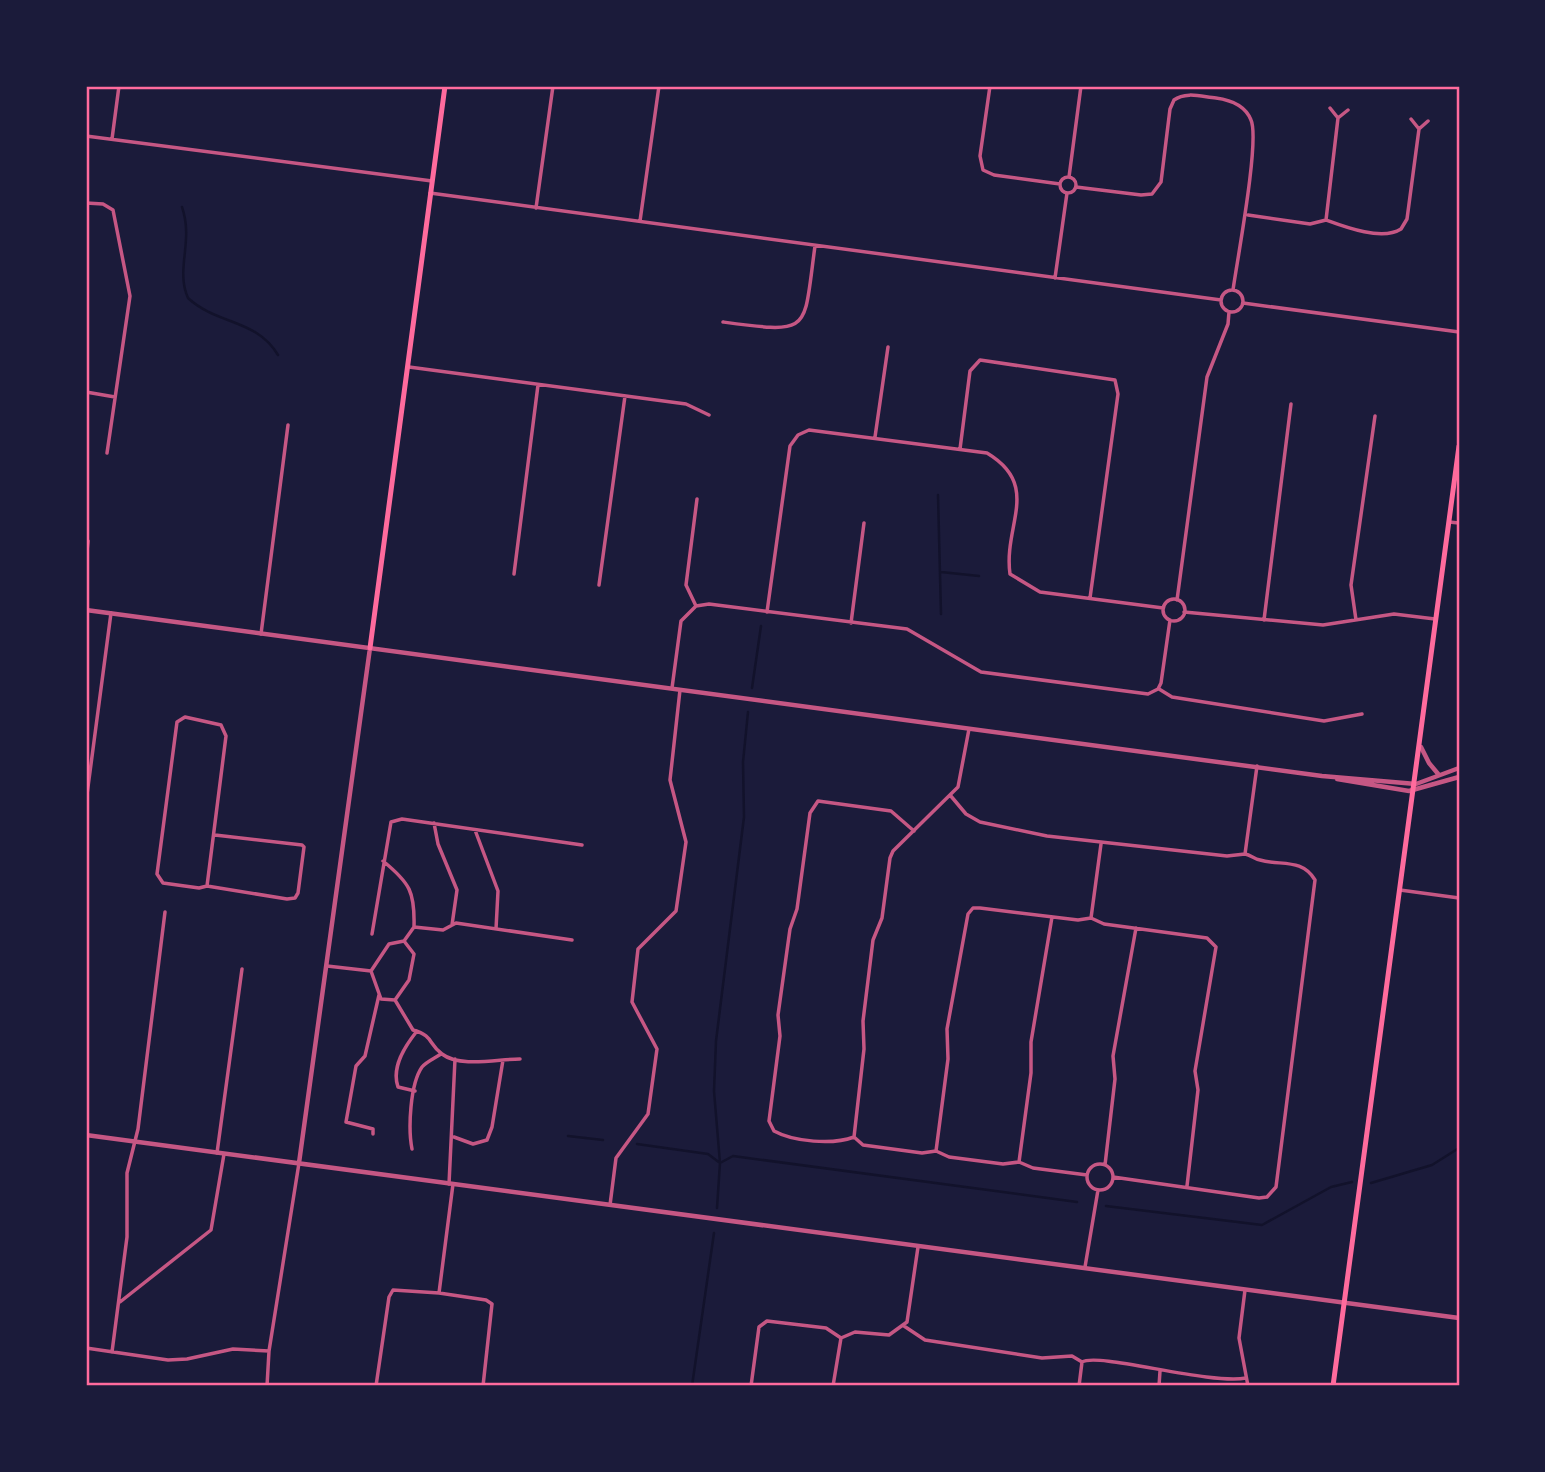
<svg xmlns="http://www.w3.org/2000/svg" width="1545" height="1472" viewBox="0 0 1545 1472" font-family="Karla,sans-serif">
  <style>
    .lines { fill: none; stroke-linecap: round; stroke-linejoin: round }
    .stream { stroke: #12122b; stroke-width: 2.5 }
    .minor { stroke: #c65784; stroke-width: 3.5 }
    .tertiary { stroke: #c65784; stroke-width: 4.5 }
    .secondary { stroke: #ff6b9d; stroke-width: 5 }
    .neatline { fill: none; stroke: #ff6b9d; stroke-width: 2.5 }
  </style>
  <rect width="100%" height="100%" fill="#1b1b3a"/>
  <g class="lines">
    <path class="stream" d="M182,207C194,242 175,269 188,298C217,325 257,319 278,355
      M938,495L941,614
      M941,572L979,576
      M752,688L761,626
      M568,1136L603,1140
      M637,1144L708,1154L720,1163
      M720,1163L714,1091L716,1041L744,817L743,762L748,712
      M1371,1183L1432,1165L1459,1148
      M1106,1206L1262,1225L1331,1187L1352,1182
      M717,1208L720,1163L733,1156L1077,1202
      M692,1386L714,1233"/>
    <path class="minor" d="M990,86L980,156L983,170L994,175L1060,184
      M1330,108L1338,118L1348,110
      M1411,119L1419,129L1428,121
      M86,136L432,181
      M112,139L119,86
      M1060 185a8 8 0 1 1 16 0a8 8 0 1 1-16 0Z
      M1069,177L1081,86
      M1076,187L1141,195L1152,194L1161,182L1170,109L1174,100C1186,91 1203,97 1216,98C1231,100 1245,105 1251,120C1260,140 1237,261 1233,290
      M430,193L1221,300
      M86,203L103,204L113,210L130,296L107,453
      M536,208L553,86
      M1248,215L1310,224L1326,220
      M1326,220C1345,227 1382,241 1401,229L1407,219L1419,129
      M1326,220L1338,118
      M640,221L659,86
      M1055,278L1067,193
      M1221 301a11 11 0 1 1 22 0a11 11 0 1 1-22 0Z
      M1243,303L1459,332
      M723,322C813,334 803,333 815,246
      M409,367L686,404L709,415
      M86,392L115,397
      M875,437L888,347
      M960,449L970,371L980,360L1115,380L1118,394L1090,598
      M1449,522L1459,523
      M86,561L88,541
      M514,574L538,385
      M599,585L625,396
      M1163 610a11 11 0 1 1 22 0a11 11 0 1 1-22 0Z
      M1177,600L1207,377L1228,324L1229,312
      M696,606L686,585L697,499
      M767,612L790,446L798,435L809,430L987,453C1042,486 1003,525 1010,574L1040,592L1163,608
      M1184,612L1323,625L1394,614L1435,619
      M1264,620L1291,404
      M1356,620L1351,585L1375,416
      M851,623L864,523
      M261,634L288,425
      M672,688L681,621L696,606L709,604L907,629L981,672L1148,694L1158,689L1161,683L1170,620
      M1159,689L1172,697L1324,721L1362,714
      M185,717L221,725L226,736L207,886L199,888L163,883L157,874L177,722Z
      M969,729L958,787L893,851L890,858L882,918L873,940L863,1021L864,1049L854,1137L863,1145L922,1153L936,1151L949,1157L1003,1164L1019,1162L1033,1168L1087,1175
      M950,795L966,814L980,822L1047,836L1227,856L1245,854
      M86,802L111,613
      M434,823L438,844L457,890L452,925
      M475,830L498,891L496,929
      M383,861C410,883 415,892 414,927
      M207,886L287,899L295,898L298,893L304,847L302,845L215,835
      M1400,890L1459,898
      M1091,918L1101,844
      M372,934L391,822L402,819L582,845
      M404,941L414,927L443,930L456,923L572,940
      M327,966L371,971L389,944L404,941L414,954L409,980L395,1000L381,999L371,971
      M395,1000L413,1030C434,1036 428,1044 442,1054C460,1068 498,1059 520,1059
      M415,1091L398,1087C391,1067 405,1046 417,1031
      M373,1134V1129L346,1122L356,1066L365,1056L379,995
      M454,1137L473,1144L487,1140L492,1127L503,1060
      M854,1137C833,1145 794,1142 774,1131L769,1121L780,1036L778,1015L790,929L797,909L810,813L818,801L891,811L914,831
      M412,1149C408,1129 410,1084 422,1067C426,1062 435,1058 441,1054
      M936,1151L948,1059L947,1029L968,914L973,908H980L1078,920L1091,918L1104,924L1207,938L1216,947L1195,1071L1198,1090L1187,1186
      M217,1153L242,969
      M1019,1162L1031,1073V1042L1052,917
      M1087 1177a13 13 0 1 1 26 0a13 13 0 1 1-26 0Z
      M1105,1165L1115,1079L1113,1056L1136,928
      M1113,1177L1259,1198L1267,1197L1276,1187L1315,880C1302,858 1281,866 1260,860C1254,859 1251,855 1245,854L1257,766
      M449,1184L455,1059
      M453,1184L439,1293L486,1300L492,1304L483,1386
      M610,1205L616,1158L648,1114L657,1049L632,1002L638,949L676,911L686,842L670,780L680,690
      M1085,1267L1098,1190
      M1245,1290L1239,1338L1248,1386
      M120,1302L211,1230L224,1154
      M904,1326L925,1340L1042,1358L1072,1356L1082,1362C1098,1352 1209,1385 1246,1378
      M86,1348L168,1360L187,1359L233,1349L269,1351
      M112,1352L127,1237V1173L138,1129L165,912
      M267,1386L269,1351L299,1163
      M376,1386L389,1297L393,1290L439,1293
      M751,1386L759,1327L767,1321L826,1328L841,1338
      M833,1386L841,1338L855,1332L889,1335L907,1322L918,1247
      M1079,1386L1082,1362
      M1159,1386L1160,1371"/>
    <path class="tertiary" d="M86,610L1322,776L1416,784L1459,768
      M1421,747L1429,763L1439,775
      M1337,779L1409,791L1459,777
      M86,1135L1459,1318
      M299,1163L370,648"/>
    <path class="secondary" d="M370,648L445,86
      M1333,1386L1459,446"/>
  </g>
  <rect width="1545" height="1472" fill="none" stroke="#1b1b3a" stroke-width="175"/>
  <rect x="88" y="88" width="1370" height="1296" class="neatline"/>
</svg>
